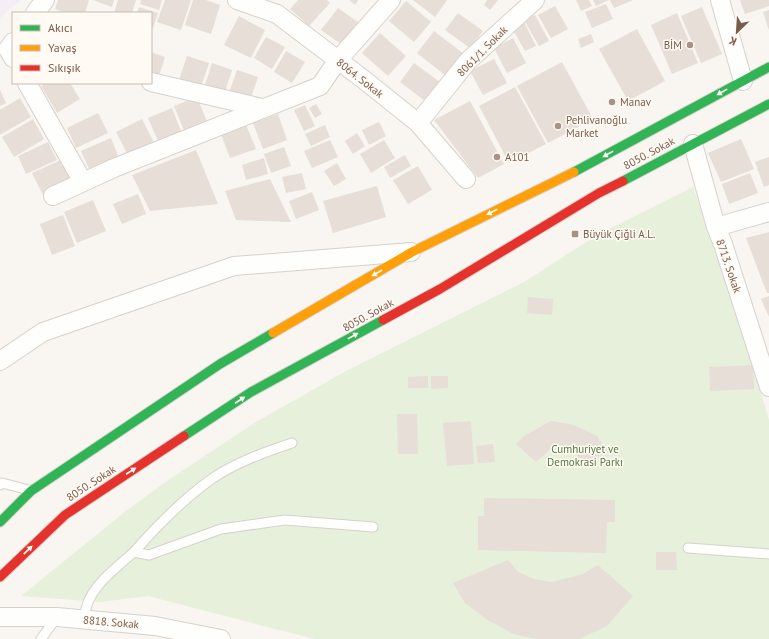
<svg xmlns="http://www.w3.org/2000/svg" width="769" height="639" viewBox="0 0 769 639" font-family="'PT Sans',sans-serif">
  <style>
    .education { fill: #f6eef6 }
    .green { fill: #e7f0db }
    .building { fill: #e6ded7 }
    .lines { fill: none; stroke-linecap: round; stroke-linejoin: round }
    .lane-casing { stroke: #d7d1cb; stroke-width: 11 }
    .street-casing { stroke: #d7d1cb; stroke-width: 20 }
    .fast-casing { stroke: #d9d2cb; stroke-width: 11 }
    .slow-casing { stroke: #d9d2cb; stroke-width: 11 }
    .jam-casing { stroke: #d9d2cb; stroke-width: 11 }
    .lane { stroke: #fefefd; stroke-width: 9 }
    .street { stroke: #fefefd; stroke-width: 18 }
    .fast { stroke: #30b455; stroke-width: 9 }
    .slow { stroke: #ff9f0a; stroke-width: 9 }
    .jam { stroke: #e5322d; stroke-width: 9 }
    .oneway { fill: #fffaf3 }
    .poi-dot { fill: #a69286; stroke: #fffaf3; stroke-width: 1.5 }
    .labels { text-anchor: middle; stroke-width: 3; stroke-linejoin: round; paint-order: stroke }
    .poi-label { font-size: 11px; fill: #7a5c4d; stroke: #fffaf3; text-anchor: start }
    .street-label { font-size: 11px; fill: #7a5c4d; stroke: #fffaf3 }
    .park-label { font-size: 11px; fill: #537a41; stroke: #fffaf3 }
  </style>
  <rect width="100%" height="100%" fill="#f9f5f0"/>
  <path class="education" d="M0,0H21L0,18Z"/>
  <path class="green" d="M693,187L746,342L769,420V639H314L148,596L100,602L21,596L126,511L164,483L256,422L346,371L524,282L599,234Z"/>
  <path class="building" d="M58,0H89L85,13H66L55,9Z
    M93,0H114L112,7Z
    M118,0H136L132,13H114Z
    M141,0H162L159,10L140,4Z
    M165,0H191L181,30L157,22Z
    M193,0H206L220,5L211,34L185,25Z
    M298,0H327L330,3L309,26L290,9Z
    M349,0H358L355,5Z
    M413,0H447L435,17Z
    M487,0H498L490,10L484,5Z
    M576,0H589L592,6L581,11Z
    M593,0H609L596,6Z
    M610,0H633L614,8Z
    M740,0H769V6L745,14Z
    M406,1L431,22L414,42L389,21Z
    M606,4L613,19L592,28L585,12Z
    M555,6L568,29L551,38L538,15Z
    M139,7L158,13L153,28L151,27V13H137Z
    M702,7L722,54L701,63L681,16Z
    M338,8L358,22L341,44L321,30Z
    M769,10V30L763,12Z
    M458,13L483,31L470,48L445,30Z
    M677,13L698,63L672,74L651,25Z
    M535,15L549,41L539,46L524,20Z
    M239,16L265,30L251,58L224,45Z
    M524,22L536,46L525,51L512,28Z
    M637,29L665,81L628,101L599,49Z
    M434,31L464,54L446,76L417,53Z
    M380,33L406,56L388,76L362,53Z
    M591,34L594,42L581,48L578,39Z
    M266,37L285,47L272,69L254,58Z
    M513,38L526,63L507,73L494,48Z
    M286,51L305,62L292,83L274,72Z
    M151,52L165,57L158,79L151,77Z
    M187,56L209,63L201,87L179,80Z
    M494,59L507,83L483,95L470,71Z
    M562,62L593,119L548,143L517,86Z
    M212,63L232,70L225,92L205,85Z
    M414,63L440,82L425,101L400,82Z
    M237,70L258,77L250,100L229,93Z
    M47,83H70L80,99L57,113L41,86Z
    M515,87L546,144L509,163L479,106Z
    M0,90L6,103L0,106Z
    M197,97L208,124L185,133L174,106Z
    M20,98L31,117L0,135V110Z
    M470,101L504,164L478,178L434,120Z
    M316,104L322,114L315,118L309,108Z
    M305,105L315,126L304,131L294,110Z
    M172,108L182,134L159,143L148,118Z
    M98,113L108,133L76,148L67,128Z
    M278,114L287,140L263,149L253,123Z
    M33,119L44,139L14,157L2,137Z
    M142,119L155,145L129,157L116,132Z
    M379,122L386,136L369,145L362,130Z
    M246,125L256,149L230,158L221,134Z
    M325,125L330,137L311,146L305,134Z
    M357,133L365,146L353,154L345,141Z
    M111,138L119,158L90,171L81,151Z
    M741,139L754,169L721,182L708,153Z
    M330,140L338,157L312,168L304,151Z
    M384,140L395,158L371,173L360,154Z
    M48,142L57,160L26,174L18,156Z
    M284,147L291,166L271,173L264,154Z
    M196,150L218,204L150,211L132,175Z
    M405,155L411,166L390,178L384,167Z
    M769,157V185L764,187L755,162Z
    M264,158L268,174L246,180L242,165Z
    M61,160L71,181L43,195L32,173Z
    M337,163L346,179L334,186L324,171Z
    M418,166L432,190L408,204L393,180Z
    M302,173L306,189L286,193L282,177Z
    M750,173L758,193L729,204L722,184Z
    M270,179L291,222L236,220L225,191Z
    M377,186L386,217L333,233L323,201Z
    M312,192L319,210L296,219L289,201Z
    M138,194L146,214L122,224L113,204Z
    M93,200L106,231L77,243L64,212Z
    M63,215L75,246L52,255L40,224Z
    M769,232V293H767L746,238Z
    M769,296V317L761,299Z
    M528,297L553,299L552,315L527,313Z
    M753,365L754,389L710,391L709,367Z
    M428,376V388H408V377Z
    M431,376H448V388L431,389Z
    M397,414H417L418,454H398Z
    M471,421L474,464L447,466L443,423Z
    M551,421L574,425L597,436L608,452L582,463L574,451L555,445L536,462L516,444L524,436Z
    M493,444L495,462L478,463L476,446Z
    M484,498L615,500V522H607L606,553L478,550V516H484Z
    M656,552H676L677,570H656Z
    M508,560L518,572L534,579L552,582L583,574L598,565L633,596L607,626L579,639H536L513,634L486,619L465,603L453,583Z"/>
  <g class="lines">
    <defs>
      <path id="lane" d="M0,485L2,483L29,490
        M688,548L769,554
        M134,552C156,527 186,497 213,478C237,462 265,452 292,443
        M85,620C83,591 115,569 134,552L149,555L221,529L285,520L373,527
        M41,639L57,617"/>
      <path id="street" d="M237,0L277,14L363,79L418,123L466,179
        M720,0L743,81
        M35,13L45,0
        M13,42L8,49L13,58
        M151,82L262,108
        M27,83L83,182
        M418,123L468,61L535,0
        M693,144L716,227L723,244L769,387
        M53,196L114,168L320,86L338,60L391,0
        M716,227L769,212
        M0,361L43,332L234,266L411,252
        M0,617H57L155,626L221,639"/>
      <path id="fast" d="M574,172L769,67
        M623,181L769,104
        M184,436L251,392L383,320
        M0,522L31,491L220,364L273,333"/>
      <path id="slow" d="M273,333L412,252L574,172"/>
      <path id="jam" d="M383,320L440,289L599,193L623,181
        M0,577L65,515L184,436"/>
    </defs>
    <use href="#lane" class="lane-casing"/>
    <use href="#street" class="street-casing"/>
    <use href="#fast" class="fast-casing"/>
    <use href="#slow" class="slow-casing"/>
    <use href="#jam" class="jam-casing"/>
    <use href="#lane" class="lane"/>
    <use href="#street" class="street"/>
    <use href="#fast" class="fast"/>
    <use href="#slow" class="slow"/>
    <use href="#jam" class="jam"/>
  </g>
  <defs><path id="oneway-solid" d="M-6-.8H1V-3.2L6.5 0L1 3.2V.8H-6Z"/></defs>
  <g class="oneway">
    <use href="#oneway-solid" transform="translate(722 92) rotate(151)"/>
    <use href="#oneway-solid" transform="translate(608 154) rotate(151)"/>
    <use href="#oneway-solid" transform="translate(492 212) rotate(153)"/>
    <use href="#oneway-solid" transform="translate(377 273) rotate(150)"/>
    <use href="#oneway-solid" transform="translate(353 336) rotate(-29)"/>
    <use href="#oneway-solid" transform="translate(240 400) rotate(-33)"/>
    <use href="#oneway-solid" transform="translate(131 471) rotate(-33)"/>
    <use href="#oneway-solid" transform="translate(28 550) rotate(-44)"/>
  </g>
  <g class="poi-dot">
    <circle cx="690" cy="45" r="4"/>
    <circle cx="612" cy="102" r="4"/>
    <circle cx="558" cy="126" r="4"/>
    <circle cx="497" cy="157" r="4"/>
    <rect x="571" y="230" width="8" height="8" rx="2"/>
  </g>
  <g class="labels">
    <g class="poi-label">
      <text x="682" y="49" text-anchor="end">BİM</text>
      <text x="620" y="106">Manav</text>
      <text x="566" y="124">Pehlivanoğlu<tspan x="566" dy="13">Market</tspan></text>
      <text x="505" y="161">A101</text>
      <text x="583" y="238">Büyük Çiğli A.L.</text>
    </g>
    <g class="street-label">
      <text transform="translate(482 51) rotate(-45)" y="4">8061/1. Sokak</text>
      <text transform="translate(360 78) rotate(38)" y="4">8064. Sokak</text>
      <text transform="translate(649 153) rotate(-28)" y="4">8050. Sokak</text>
      <text transform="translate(729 266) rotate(71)" y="4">8713. Sokak</text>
      <text transform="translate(368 315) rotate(-29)" y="4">8050. Sokak</text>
      <text transform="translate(91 483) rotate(-33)" y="4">8050. Sokak</text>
      <text transform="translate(111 622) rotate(5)" y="4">8818. Sokak</text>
    </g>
    <g class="park-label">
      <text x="585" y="453">Cumhuriyet ve<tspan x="585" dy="13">Demokrasi Parkı</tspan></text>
    </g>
  </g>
  <rect x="12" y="12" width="140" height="72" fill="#fffaf3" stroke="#cabbb1"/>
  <rect x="20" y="25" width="20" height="6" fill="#30b455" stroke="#cabbb1"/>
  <text x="48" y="32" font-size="12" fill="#7a5c4d">Akıcı</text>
  <rect x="20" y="45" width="20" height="6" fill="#ff9f0a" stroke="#cabbb1"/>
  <text x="48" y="52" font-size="12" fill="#7a5c4d">Yavaş</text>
  <rect x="20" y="65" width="20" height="6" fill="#e5322d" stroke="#cabbb1"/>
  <text x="48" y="72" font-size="12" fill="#7a5c4d">Sıkışık</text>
  <g transform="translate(737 32) rotate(205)" stroke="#fffaf3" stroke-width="3" paint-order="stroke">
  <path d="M0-3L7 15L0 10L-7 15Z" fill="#7a5c4d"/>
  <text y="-6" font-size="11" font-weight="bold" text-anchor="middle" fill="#7a5c4d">K</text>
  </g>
</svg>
